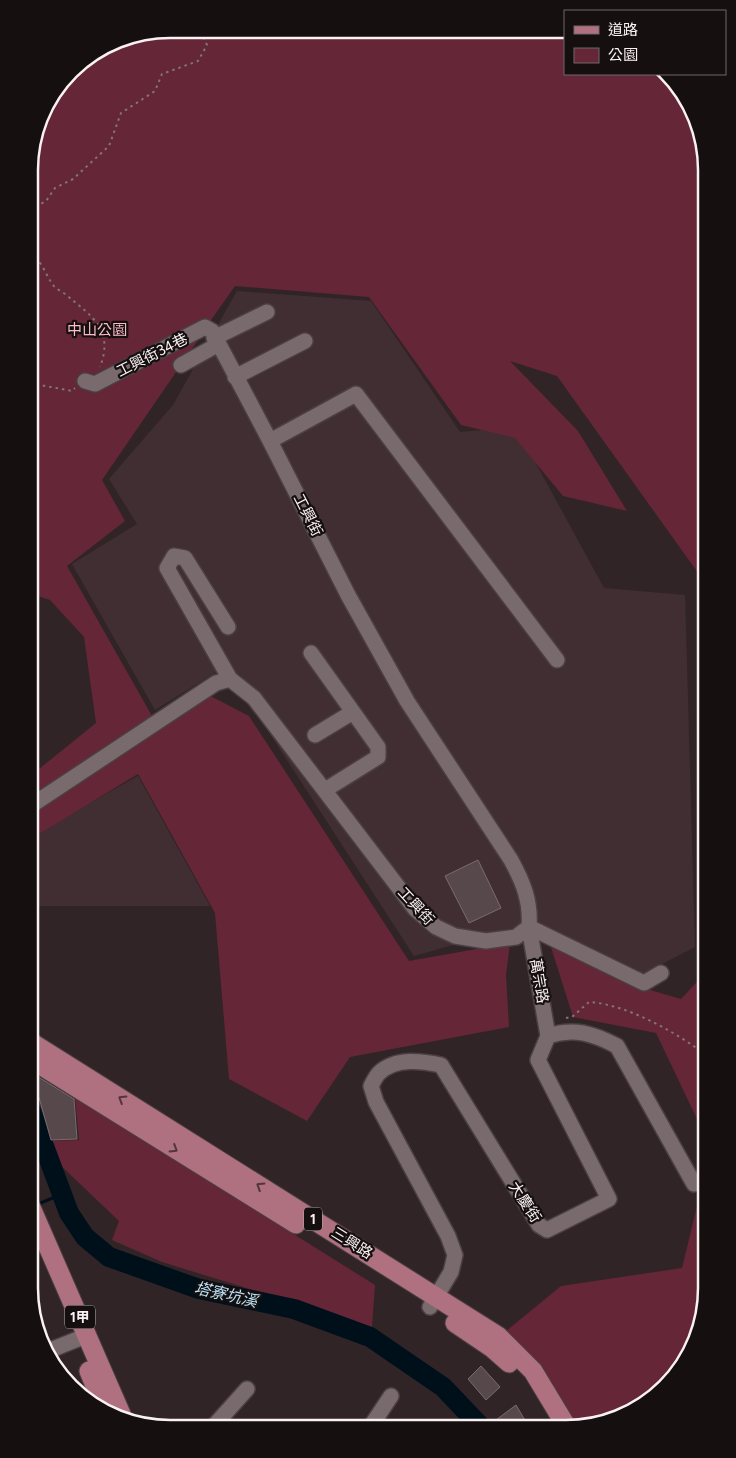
<svg xmlns="http://www.w3.org/2000/svg" width="736" height="1458" viewBox="0 0 736 1458" font-family="Figtree,'Noto Sans TC',sans-serif">
  <style>
    .built { fill: #412e32 }
    .green { fill: #652637 }
    .lines { fill: none; stroke-linecap: round; stroke-linejoin: round }
    .stream { stroke: #00101a; stroke-width: 3 }
    .river { stroke: #00101a; stroke-width: 20 }
    .building { fill: #56484b; stroke: #7a6b6e }
    .minor-casing { stroke: #4a3f42; stroke-width: 18 }
    .major-casing { stroke: #4a3f42; stroke-width: 21 }
    .path { stroke: #807578; stroke-width: 2; stroke-dasharray: 2.5 4; stroke-linecap: butt }
    .minor { stroke: #796a6d; stroke-width: 15 }
    .major { stroke: #af7180; stroke-width: 19 }
    .oneway { stroke: #53363d }
    .labels { text-anchor: middle; stroke-width: 4.5; stroke-linejoin: round; paint-order: stroke }
    .shield { fill: #150f10; stroke: #b5adaf; stroke-width: 1 }
    .shield-label { font-size: 14px; font-weight: bold; fill: #faf1f3 }
    .park-label { font-size: 15px; fill: #fabcc8; stroke: #150f10 }
    .street-label { font-size: 15px; fill: #faf1f3; stroke: #150f10 }
    .water-label { font-size: 16px; font-style: italic; fill: #bae1f5; stroke: #150f10 }
    .rim { fill: none; stroke: #faf1f3; stroke-width: 2.5 }
  </style>
  <rect width="100%" height="100%" fill="#312427"/>
  <path class="built" d="M237,291L371,301L460,432L516,427L604,588L685,595L695,947L621,985L519,926L414,956L226,666L155,710L72,564L137,524L109,479L173,405Z
    M138,776L210,906H29V837Z"/>
  <path class="green" d="M170,29L565,31V74H666L700,125L707,170V606L706,584L557,376L510,361L578,431L627,511L563,496L515,438L461,425L369,297L235,286L204,330L207,333L198,340L102,480L125,521L67,566L152,716L197,689L249,716L409,961L510,943L506,975L509,1027L350,1057L307,1121L229,1079L215,913L138,774L29,840V777L96,723L84,637L50,600L29,593L30,152L43,107L77,64L116,39Z
    M550,944L630,984L681,999L707,971V1140L656,1033L573,1017Z
    M75,1097L375,1285L372,1327L162,1262L112,1240L119,1221L58,1163L51,1141L79,1140Z
    M707,1165V1298L678,1374L611,1422L574,1428L505,1332L561,1286L682,1268Z"/>
  <g class="lines">
    <path class="stream" d="M36,1205L62,1194"/>
    <path class="river" d="M29,1106L69,1213L85,1237L109,1257L199,1289L294,1309L370,1337L443,1387L483,1429"/>
  </g>
  <path class="building" d="M478,860L501,908L469,923L445,876Z
    M32,1073L74,1099L77,1139L51,1140Z
    M481,1366L500,1387L486,1400L468,1379Z
    M516,1405L526,1422L515,1429H498L492,1423Z"/>
  <g class="lines">
    <defs>
      <path id="minor" d="M214,338L267,312
        M181,365L217,345
        M235,377L305,341
        M85,381L95,384L205,327L212,331L270,441
        M228,627L185,558L174,556L167,568L230,679
        M311,653L378,747V757L325,790
        M315,735L353,712
        M29,807L216,683L230,679L254,698L415,909L436,927L455,936L486,941L516,937L529,927C531,901 523,882 511,860L407,701L348,595L270,441L356,394L557,660
        M529,927L644,983L661,973
        M529,927L548,1036
        M29,1242L44,1236
        M430,1307L451,1272L455,1255L448,1236L376,1102L371,1086C373,1082 376,1076 379,1073C396,1057 422,1061 441,1065L539,1225L547,1230L609,1199L538,1060L548,1036C574,1027 594,1034 617,1046L694,1184
        M48,1351L88,1335
        M212,1428L247,1389
        M369,1429L391,1396"/>
      <path id="major" d="M29,1041L498,1336L533,1371L568,1429
        M29,1058L296,1224
        M29,1203L121,1414
        M455,1323L492,1348L509,1363
        M89,1371L104,1407"/>
    </defs>
    <use href="#minor" class="minor-casing"/>
    <use href="#major" class="major-casing"/>
    <path class="path" d="M30,210L46,201L55,188L73,179L109,146L121,113L155,91L162,74L198,61L207,45L199,29
      M30,254C42,260 45,274 53,285C56,289 61,291 65,294C93,317 114,330 100,367
      M30,383L72,391L75,388
      M566,1018L572,1017L589,1002C626,1004 678,1033 707,1056"/>
    <use href="#minor" class="minor"/>
    <use href="#major" class="major"/>
  </g>
  <defs><path id="oneway-chevron" d="M-2-3.5L2.5 0L-2 3.5" fill="none" stroke-width="1.6" stroke-linecap="round" stroke-linejoin="round" transform="scale(1.25)"/></defs>
  <g class="oneway">
    <use href="#oneway-chevron" transform="translate(122 1099) rotate(-148)"/>
    <use href="#oneway-chevron" transform="translate(174 1149) rotate(32)"/>
    <use href="#oneway-chevron" transform="translate(260 1186) rotate(-148)"/>
  </g>
  <g class="labels">
    <g class="shield">
      <rect x="304" y="1207.5" width="18" height="23" rx="4"/>
      <rect x="65" y="1305.5" width="30" height="23" rx="4"/>
    </g>
    <g class="shield-label">
      <text x="313" y="1224">1</text>
      <text x="80" y="1322">1甲</text>
    </g>
    <g class="park-label">
      <text x="97" y="335">中山公園</text>
    </g>
    <g class="street-label">
      <text transform="translate(152 355) rotate(-27)" y="5">工興街34巷</text>
      <text transform="translate(308 515) rotate(63)" y="5">工興街</text>
      <text transform="translate(416 906) rotate(47)" y="5">工興街</text>
      <text transform="translate(539 981) rotate(80)" y="5">萬宗路</text>
      <text transform="translate(525 1202) rotate(57)" y="5">大慶街</text>
      <text transform="translate(352 1243) rotate(32)" y="5">三興路</text>
    </g>
    <g class="water-label">
      <text transform="translate(226 1294) rotate(13)" y="6">塔寮坑溪</text>
    </g>
  </g>
  <path d="M0 0H736V1458H0ZM170 38H566A132 132 0 0 1 698 170V1288A132 132 0 0 1 566 1420H170A132 132 0 0 1 38 1288V170A132 132 0 0 1 170 38Z" fill="#150f10" fill-rule="evenodd"/>
  <path class="rim" d="M170 38H566A132 132 0 0 1 698 170V1288A132 132 0 0 1 566 1420H170A132 132 0 0 1 38 1288V170A132 132 0 0 1 170 38Z"/>
  <rect x="564" y="10" width="162" height="65" fill="#150f10" stroke="#71696b"/>
  <rect x="574" y="26" width="25" height="8" fill="#af7180" stroke="#71696b"/>
  <text x="608" y="35" font-size="15" fill="#faf1f3">道路</text>
  <rect x="574" y="48" width="25" height="15" fill="#652637" stroke="#71696b"/>
  <text x="608" y="60" font-size="15" fill="#faf1f3">公園</text>
</svg>
